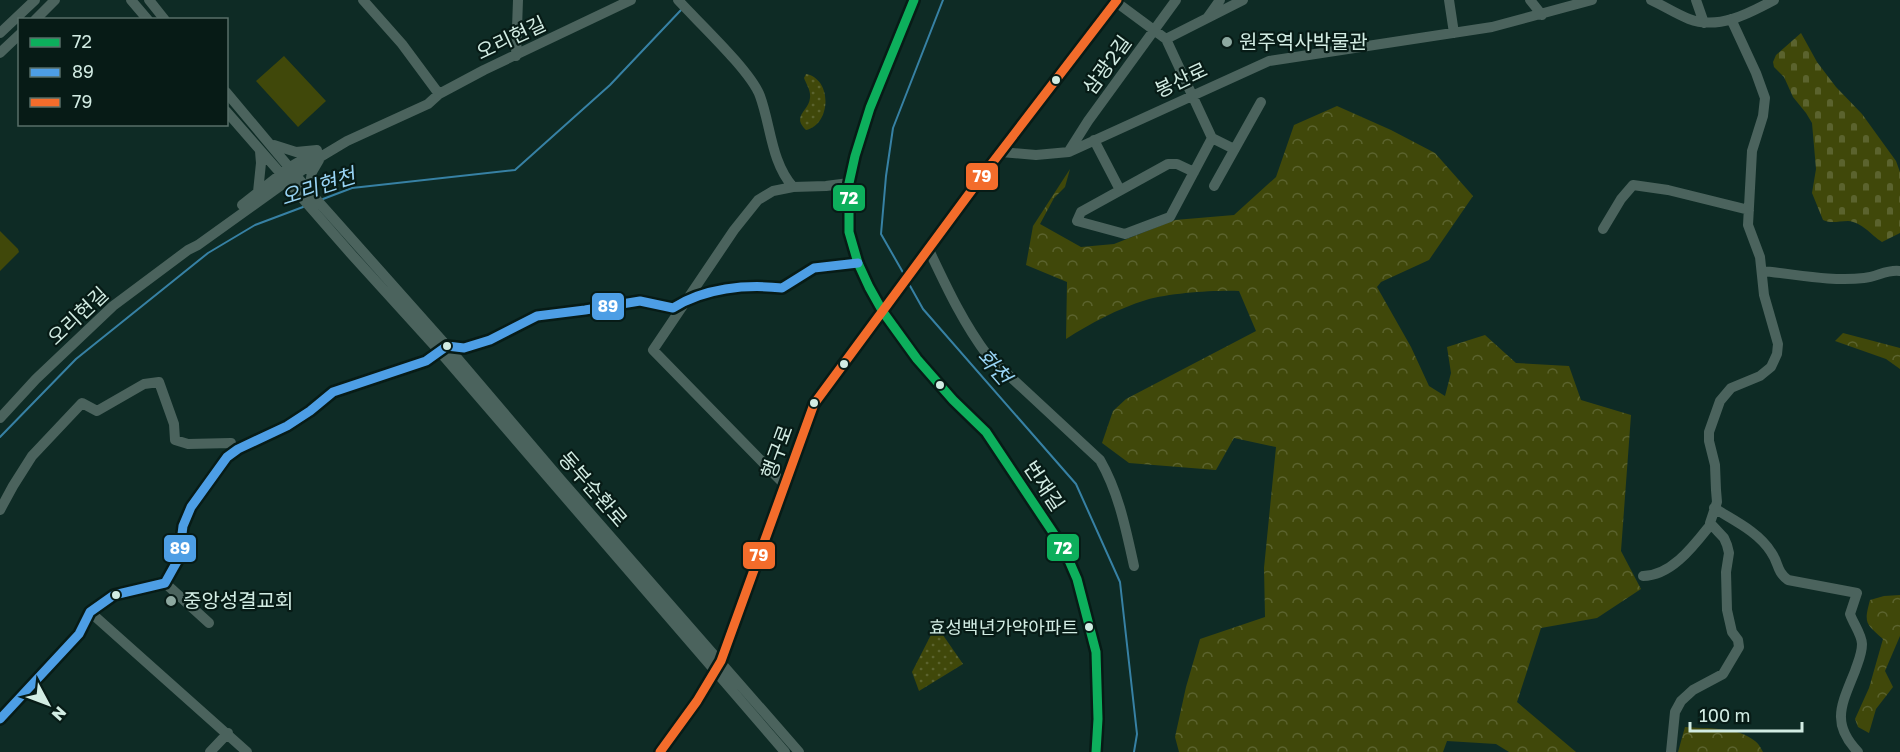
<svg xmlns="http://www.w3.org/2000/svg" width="1900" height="752" viewBox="0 0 1900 752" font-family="'Golos Text','Noto Sans KR',sans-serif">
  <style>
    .forest { fill: url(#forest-crowns) }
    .cemetery { fill: url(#cemetery-stones) }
    .park { fill: url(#park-dots) }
    .pitch { fill: #40480a }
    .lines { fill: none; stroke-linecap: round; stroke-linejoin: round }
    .stream { stroke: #3781a4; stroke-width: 2 }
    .minor { stroke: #4b635d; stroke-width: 10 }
    .bus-1-casing { stroke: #071b16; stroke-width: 14 }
    .bus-2-casing { stroke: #071b16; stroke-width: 14 }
    .bus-3-casing { stroke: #071b16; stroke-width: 14 }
    .bus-1 { stroke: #0daf5c; stroke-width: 9 }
    .bus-2 { stroke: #4d9ee5; stroke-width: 9 }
    .bus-3 { stroke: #f36c2b; stroke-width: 9 }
    .poi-dot { fill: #8da8a0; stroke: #071b16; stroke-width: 2 }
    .bus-dot { fill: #d2ece3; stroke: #071b16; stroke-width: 2 }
    .labels { text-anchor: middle; stroke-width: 4.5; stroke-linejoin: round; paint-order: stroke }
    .bus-label { font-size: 18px; fill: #d2ece3; stroke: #071b16; text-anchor: end }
    .street-label { font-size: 20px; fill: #d2ece3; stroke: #071b16 }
    .poi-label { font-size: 20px; fill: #d2ece3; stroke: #071b16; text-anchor: start }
    .water-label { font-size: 21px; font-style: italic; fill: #98d3f4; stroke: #071b16 }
    .line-badge { stroke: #071b16; stroke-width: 2 }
    .badge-label { font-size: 16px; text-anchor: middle; font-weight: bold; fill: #fff }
  </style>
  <defs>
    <pattern id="forest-crowns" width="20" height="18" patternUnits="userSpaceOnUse" patternTransform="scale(1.5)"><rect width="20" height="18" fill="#40480a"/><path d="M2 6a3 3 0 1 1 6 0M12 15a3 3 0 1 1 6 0" fill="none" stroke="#5b632e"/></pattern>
    <pattern id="cemetery-stones" width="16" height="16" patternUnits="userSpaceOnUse" patternTransform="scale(1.5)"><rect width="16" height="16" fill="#40480a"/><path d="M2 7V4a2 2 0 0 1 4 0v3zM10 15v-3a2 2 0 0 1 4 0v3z" fill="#5b632e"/></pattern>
    <pattern id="park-dots" width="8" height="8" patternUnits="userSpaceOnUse" patternTransform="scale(1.5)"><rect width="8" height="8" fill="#40480a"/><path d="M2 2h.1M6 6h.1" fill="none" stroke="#5b632e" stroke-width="1.8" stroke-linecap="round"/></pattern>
  </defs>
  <rect width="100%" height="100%" fill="#0e2b25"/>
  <path class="forest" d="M1337,106L1391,130L1435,153L1473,196L1429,260L1381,282L1377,287L1411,347L1429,386L1445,396L1451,373L1447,347L1485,335L1516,363L1569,366L1581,400L1631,415L1621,551L1641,589L1597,618L1541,628L1517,702L1576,752H1509L1496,744L1447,741L1443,752H1179L1175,737L1186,687L1200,639L1265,617L1264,568L1276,447L1234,438L1216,470L1129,463L1102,443L1113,411L1126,399L1256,331L1239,291C1214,290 1170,293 1146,300C1117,309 1091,323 1066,339L1067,282L1026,265L1033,226L1070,169L1065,187L1054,198L1040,224L1081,247L1114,244L1175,220L1234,215L1276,177L1294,125Z
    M1843,333L1900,348V369L1886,359L1835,341Z
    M1900,595V636L1885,671L1893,687L1876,709L1869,733L1858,727L1855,719L1869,688L1883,639C1865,623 1864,623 1870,600L1884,596Z
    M1685,727C1706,729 1737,726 1755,741C1758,743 1761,748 1763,752H1678Z"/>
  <path class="cemetery" d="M1801,33L1817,62L1836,87L1862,114L1896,161L1900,172V233L1882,242C1871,235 1862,222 1848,221C1838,221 1832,224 1823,220L1812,193L1816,169L1812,123L1806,113L1793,97L1784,77L1774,67L1773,62L1776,55Z"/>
  <path class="park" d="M806,74C833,79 831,125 806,130C791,116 809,111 810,98C811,90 806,84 804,78Z
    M936,625L963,664L919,691L912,672Z"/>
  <path class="pitch" d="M284,56L326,101L298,127L256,81Z
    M0,231L18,249L19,252L0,271Z"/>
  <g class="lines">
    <path class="stream" d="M323,199L352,188L515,170L610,85L681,10
      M905,276L881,234L886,176L893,128L943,0
      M909,284L923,309L1076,484L1120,582L1137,734L1134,752
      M0,437L76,359L208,253L255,225L303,207"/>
    <path class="minor" d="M131,0L148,20
      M149,0L165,20
      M363,0L402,44L439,94
      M678,0C697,21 751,71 760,96C771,126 771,162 793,187L826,186L849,183
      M914,0L870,108L855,156L849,183V232L858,263L869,287L883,312L917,359L953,400L986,432L1064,549L1077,579L1096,652L1098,719L1096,752
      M1449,0L1454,33
      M1530,0L1542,15
      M1651,0C1664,6 1676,14 1689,19C1718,30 1748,14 1774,0
      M1696,0L1704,23
      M1116,2L1166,39L1212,138L1234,149
      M1208,17L1220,0
      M35,20L55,0
      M0,33L35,0
      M1166,39L1243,0
      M0,53L20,34
      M516,56L518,0
      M226,92L309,191L447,346L561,480L799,752
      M226,111L352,255L440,352L785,752
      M1094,140L1120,190
      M274,145L296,152L317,150
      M1069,151L1088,121L1176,0
      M1001,152L1036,155L1069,152L1269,61L1492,27L1592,0
      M1194,172L1177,164H1168L1081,212L1077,221L1125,234L1170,217L1212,138
      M1214,186L1261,102
      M309,191L312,172L319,160
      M258,192L261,163L260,151
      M242,205L290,167L312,154
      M1603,229L1621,199L1633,185L1668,190L1749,210
      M928,248C946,286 963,323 988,356L1100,460C1119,493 1126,530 1134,566
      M1762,271C1795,274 1831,282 1864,278C1877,277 1887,269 1900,271
      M0,418L36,379L113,306L188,250L198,245L322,156L347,141L428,104L439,94L484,70L631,0
      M784,484L653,350L734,230L758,200L773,191L793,187
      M1714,508C1733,520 1759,532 1771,552C1779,563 1776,571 1788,580L1857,593L1850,614C1853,623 1862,635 1862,644C1862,654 1858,662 1855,671C1842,704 1830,723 1858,752
      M0,510L13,486L32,456L82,403L97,411L144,384L159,382L174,424L175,440L188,444L231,443L233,453
      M1643,576C1672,576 1695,544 1711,524
      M165,583L209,623
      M90,612L247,752
      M0,719L79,634L90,612L114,595L165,583L179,558L183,526L191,507L227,457L238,449L287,426L310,411L333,392L426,361L447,346L464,348L490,340L537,316L585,310L640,301L673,308C704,288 746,284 782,288L814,268L858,263
      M210,752L228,733
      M660,752L697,701L721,661L814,404L980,179L1117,0
      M1671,752L1675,712L1681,701L1693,690L1723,674L1739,647L1738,640L1732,632L1727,610L1726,572L1729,553L1727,545L1724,538L1710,523L1717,502L1716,490L1715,465L1709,441V432L1720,401L1731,388L1760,376L1771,367L1777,354L1778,344L1764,295L1760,257L1748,225L1752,151L1763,116L1765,98L1756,73L1731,19"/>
    <defs>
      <path id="bus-1" d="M914,0L870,108L855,156L849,183V232L858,263L869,287L883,312L917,359L953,400L986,432L1064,549L1077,579L1096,652L1098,719L1096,752"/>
      <path id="bus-2" d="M0,719L79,634L90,612L114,595L165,583L179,558L183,526L191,507L227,457L238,449L287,426L310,411L333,392L426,361L447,346L464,348L490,340L537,316L585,310L640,301L673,308C704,288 746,284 782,288L814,268L858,263"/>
      <path id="bus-3" d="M660,752L697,701L721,661L814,404L980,179L1117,0"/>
    </defs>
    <use href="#bus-1" class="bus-1-casing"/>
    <use href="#bus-2" class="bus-2-casing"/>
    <use href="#bus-3" class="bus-3-casing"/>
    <use href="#bus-1" class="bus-1"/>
    <use href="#bus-2" class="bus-2"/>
    <use href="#bus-3" class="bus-3"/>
  </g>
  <g class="poi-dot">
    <circle cx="1227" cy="42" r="6"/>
    <circle cx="171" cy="601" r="6"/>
  </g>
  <g class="bus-dot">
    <circle cx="1056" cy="80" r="5"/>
    <circle cx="447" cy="346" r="5"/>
    <circle cx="844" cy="364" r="5"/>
    <circle cx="940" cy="385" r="5"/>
    <circle cx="814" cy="403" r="5"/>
    <circle cx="116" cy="595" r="5"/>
    <circle cx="1089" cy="627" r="5"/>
  </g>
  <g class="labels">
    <g class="bus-label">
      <text x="1078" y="634">효성백년가약아파트</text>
    </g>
    <g class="street-label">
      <text transform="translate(511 38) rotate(-25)" y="7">오리현길</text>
      <text transform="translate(1107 65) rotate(-54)" y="7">삼광2길</text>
      <text transform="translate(1181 80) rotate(-25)" y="7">봉산로</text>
      <text transform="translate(78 316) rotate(-43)" y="7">오리현길</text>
      <text transform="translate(777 452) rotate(-70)" y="7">행구로</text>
      <text transform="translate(1044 486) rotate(56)" y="7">번재길</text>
      <text transform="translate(593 489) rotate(49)" y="7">동부순환로</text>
    </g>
    <g class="poi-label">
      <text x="1239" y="49">원주역사박물관</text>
      <text x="183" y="608">중앙성결교회</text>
    </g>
    <g class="water-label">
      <text transform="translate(318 187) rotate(-18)" y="7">오리현천</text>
      <text transform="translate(994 367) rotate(49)" y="7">화천</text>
    </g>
  </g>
  <g class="line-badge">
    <rect x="965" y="162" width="34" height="29" rx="6" fill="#f36c2b"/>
    <rect x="832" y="184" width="34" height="28" rx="6" fill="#0daf5c"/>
    <rect x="591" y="292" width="34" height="29" rx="6" fill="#4d9ee5"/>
    <rect x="1046" y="533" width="34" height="29" rx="6" fill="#0daf5c"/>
    <rect x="163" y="534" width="34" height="29" rx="6" fill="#4d9ee5"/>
    <rect x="742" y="541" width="34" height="29" rx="6" fill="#f36c2b"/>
  </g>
  <g class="badge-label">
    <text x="982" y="182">79</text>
    <text x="849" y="204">72</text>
    <text x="608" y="312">89</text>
    <text x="1063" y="554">72</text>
    <text x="180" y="554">89</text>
    <text x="759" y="561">79</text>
  </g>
  <rect x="18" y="18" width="210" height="108" fill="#071b16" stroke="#586f68" stroke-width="1.5"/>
  <rect x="30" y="38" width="30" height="9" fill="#0daf5c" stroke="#586f68" stroke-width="1.5"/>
  <text x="72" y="48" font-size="18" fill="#d2ece3">72</text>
  <rect x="30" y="68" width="30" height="9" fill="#4d9ee5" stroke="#586f68" stroke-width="1.5"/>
  <text x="72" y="78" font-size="18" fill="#d2ece3">89</text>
  <rect x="30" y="98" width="30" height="9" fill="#f36c2b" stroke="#586f68" stroke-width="1.5"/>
  <text x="72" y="108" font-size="18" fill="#d2ece3">79</text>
  <g transform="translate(48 704) rotate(131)" stroke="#071b16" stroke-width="4.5" paint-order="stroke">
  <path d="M0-4.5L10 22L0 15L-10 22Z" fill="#d2ece3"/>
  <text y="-9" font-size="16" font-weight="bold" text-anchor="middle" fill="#d2ece3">N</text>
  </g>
  <path d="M1690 722v9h112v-9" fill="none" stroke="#d2ece3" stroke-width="3"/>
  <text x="1699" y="722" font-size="18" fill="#d2ece3" stroke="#071b16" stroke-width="4.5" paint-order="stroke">100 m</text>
</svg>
